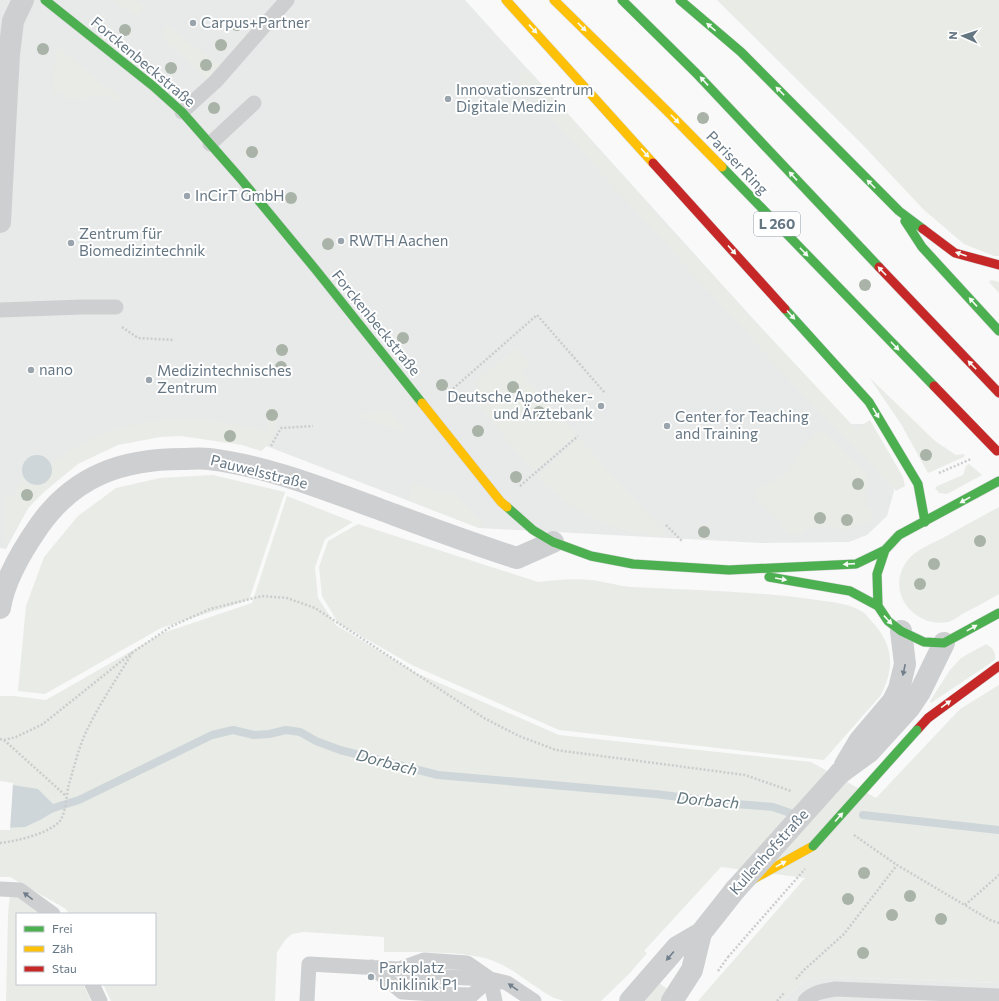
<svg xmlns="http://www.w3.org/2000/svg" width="999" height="1001" viewBox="0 0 999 1001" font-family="Commissioner,sans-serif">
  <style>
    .built { fill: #e8e9e9 }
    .green { fill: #e8ebe6 }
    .water { fill: #ced6d9 }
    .pier { fill: #f9f9f9 }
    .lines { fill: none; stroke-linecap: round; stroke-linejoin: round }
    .stream { stroke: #ced6d9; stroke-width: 8 }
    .fast-casing { stroke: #d5d6d7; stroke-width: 10 }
    .slow-casing { stroke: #d5d6d7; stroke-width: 10 }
    .jam-casing { stroke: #d5d6d7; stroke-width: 10 }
    .path { stroke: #cbcccd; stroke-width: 2.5; stroke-dasharray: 2 2; stroke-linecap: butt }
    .lane { stroke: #cecfd0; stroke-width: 15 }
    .street { stroke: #cecfd0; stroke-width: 22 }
    .fast { stroke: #4caf50; stroke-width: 9 }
    .slow { stroke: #ffc107; stroke-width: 9 }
    .jam { stroke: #c62828; stroke-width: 9 }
    .fast-bridge-casing { stroke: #d5d6d6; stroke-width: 10; stroke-linecap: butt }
    .path-bridge { stroke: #cbcccd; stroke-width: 2.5; stroke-dasharray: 2 2; stroke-linecap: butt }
    .street-bridge { stroke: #cecfd0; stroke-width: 22 }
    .fast-bridge { stroke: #4caf50; stroke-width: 9 }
    .tree { fill: #a9b3a7 }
    .oneway { fill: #f6fbf6 }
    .oneway2 { fill: #707f8b }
    .poi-dot { fill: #99a4ac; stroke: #fff; stroke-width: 1.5 }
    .labels { text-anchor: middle; stroke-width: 4; stroke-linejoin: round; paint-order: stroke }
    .shield { fill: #fff; stroke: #939fa8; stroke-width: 1 }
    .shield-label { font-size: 14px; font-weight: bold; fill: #657683 }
    .poi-label { font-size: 15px; fill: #657683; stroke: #fff; text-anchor: start }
    .street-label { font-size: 15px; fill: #657683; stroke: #fff }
    .water-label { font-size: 16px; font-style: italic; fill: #60757c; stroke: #fff }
  </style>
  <rect width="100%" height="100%" fill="#f9f9f9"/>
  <path class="built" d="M0,0H465L848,424H867L888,457L894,491L887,516L867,535L849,542L762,543L479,528L235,434L157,432L80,454L34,497L6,549L0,548Z
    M827,977L999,983V1001H784L788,995L807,980Z"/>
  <path class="green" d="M114,0H135L145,8L137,18Z
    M717,0H999V256H994L964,244L924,210L861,143Z
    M167,25L221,67L208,80L161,37L162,35L161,33Z
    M56,46L125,102L111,101V96L89,95V100L65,98V93H53Z
    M528,69L685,246L856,429L870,420L903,477L905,486L896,491L821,415L516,79Z
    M991,280L999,282V293L989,282Z
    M515,347L529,365L521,373L577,435L534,473L470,394L478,387L475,383Z
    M869,377L935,441L956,455L965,454L964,457L928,473L901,424Z
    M268,406L275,407C277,427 279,437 261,451L242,445L181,436L160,437L118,445L78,464L44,492L29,507L5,546V497H15V487L24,477L30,483L35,485L52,469L51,464C68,451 95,435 116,429C166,414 218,417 267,432Z
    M391,411L407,432L355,416L356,414Z
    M818,431L824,432L828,435L864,470C868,476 867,480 867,487L865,488L866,506L871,508L874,512C871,526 865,522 855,525C850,527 846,530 840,530C836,530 832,527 827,527C821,527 814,529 808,527L804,533L791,535L782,527L777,518L767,508L756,500L754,492L755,488L767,484L787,473L801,450Z
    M579,438L662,530L668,537C656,536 644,534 631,532C595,524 562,502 536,476Z
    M969,464L982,475L947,494L939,493L935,488L937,486L963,475L966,466Z
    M213,475L285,492L249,600L161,628L45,694L18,691L26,606L44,557L78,516L116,488L160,478Z
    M413,483L440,493L455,492L484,526L479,528L407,500Z
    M287,496L353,522L325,539L315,567L318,598L336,625L414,672L559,735L811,762L876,798L960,709L999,685V983L827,977L807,980L788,995L784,1001H698L805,878L721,867L644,951L647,953L630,973L601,1001H564L554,998C533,987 514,968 491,960C461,950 416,953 384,952V937L304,932L292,934L286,939L277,952L275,1001H111L103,984H155V914H69L66,909L10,877H0V696H14L46,700L163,633L252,603Z
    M999,507V594C987,601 976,607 964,613C959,616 953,621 948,622C913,628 885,591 907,561C915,550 931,544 943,538C961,528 980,517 999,507Z
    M358,524L538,582C554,580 574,578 590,580C604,581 617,586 632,587C691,590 751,591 810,599C827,602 848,602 863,612C867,615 871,621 875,625C894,648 894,669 881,695L824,760L559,730L414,666L338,623L322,596L319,567L328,541Z
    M986,644C993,648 996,652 995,660L931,703L930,701L950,670L961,658Z
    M10,893L25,899L43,914H17V984H83L91,1001H6L8,915Z
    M658,982L670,991L662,1001H641Z"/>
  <path class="water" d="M22 470a15 15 0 1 1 30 0a15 15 0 1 1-30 0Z
    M0,783L38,789L55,806L57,810L40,820L25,827L0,828Z"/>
  <path class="pier" d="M0,781L13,783L10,830H0Z"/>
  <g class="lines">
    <path class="stream" d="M47,810L79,800L212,735L233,730L254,735L269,734L286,730L300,732L316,741L340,750L438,775L655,794L736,804L773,807L793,814
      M863,815L999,830"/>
    <defs>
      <path id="fast" d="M45,0L153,86L182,112L240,178L316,270L422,403
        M622,0L696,73L879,267
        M680,0L741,52L899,211L923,229
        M722,167L934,386
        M905,221L922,247L999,331
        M785,309L869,402L918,484L925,522
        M999,481L899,535L885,550L877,574L878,606L888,621L901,631L924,642L944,643L999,613
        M507,507L533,530L553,542L591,556L633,564L729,570L856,564L885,550
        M769,577L850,591L878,606"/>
      <path id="slow" d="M506,0L653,163
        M554,0L670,114L722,167
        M422,403L501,502L507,507
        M739,887L813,846"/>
      <path id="jam" d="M653,163L785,309
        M923,229L955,253L999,265
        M879,267L999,393
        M934,386L997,451
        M917,730L928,718L999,666"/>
    </defs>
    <use href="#fast" class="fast-casing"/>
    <use href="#slow" class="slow-casing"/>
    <use href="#jam" class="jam-casing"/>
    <path class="path" d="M122,327L138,338L174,340
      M447,394L537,315L605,393
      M271,446L281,428L313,426
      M939,473L971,459
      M520,486L578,436
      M666,525L683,542
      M0,739L4,740L16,737L43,724L133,652L172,626L210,609L262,596L287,598L315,608L484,718L519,736L556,750L745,775L791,791
      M4,740L66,796
      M854,835L897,865L990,920L999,923
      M0,843C17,841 47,834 59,822C66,815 66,795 69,784C75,764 80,742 90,724C102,700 118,677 132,653
      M965,905L999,875
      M718,971L728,957
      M796,979L804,970L844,934L897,865
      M777,1001L785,992"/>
    <path class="lane" d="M182,112L216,81L287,0
      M210,144L254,103
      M0,310L82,307H116
      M0,889L20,890L53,914
      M372,967L402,992L434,994V1001
      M399,969L422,976L490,979L507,983L534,1001
      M92,984L100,1001
      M434,994L472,995L490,979
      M307,1001L309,964L399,969L424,960L467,963L490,979L495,1001
      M805,1001C813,992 824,991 836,989L999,996"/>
    <path class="street" d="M0,222L9,54L13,21L23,0
      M0,608C4,581 23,549 39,526C74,476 122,459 182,459C191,459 200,458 209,459C267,466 324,489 379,509C425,526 470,543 517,558L553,542
      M845,765L860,740L893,701L899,689L905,664L901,631
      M840,773L869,752L910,707L920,692L944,643
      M630,1001L677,947L701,933L735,890
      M672,1001L692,970L701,933"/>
    <use href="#fast" class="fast"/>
    <use href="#slow" class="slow"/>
    <use href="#jam" class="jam"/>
    <defs>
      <path id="fast-bridge" d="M813,846L917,730"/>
    </defs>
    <use href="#fast-bridge" class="fast-bridge-casing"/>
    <path class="path-bridge" d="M728,957L805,869"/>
    <path class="street-bridge" d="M735,890L840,773"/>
    <use href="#fast-bridge" class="fast-bridge"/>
  </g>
  <g class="tree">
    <circle cx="237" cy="25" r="6"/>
    <circle cx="125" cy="30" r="6"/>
    <circle cx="221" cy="45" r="6"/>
    <circle cx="43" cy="49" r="6"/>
    <circle cx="206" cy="65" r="6"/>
    <circle cx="171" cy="68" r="6"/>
    <circle cx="214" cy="108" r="6"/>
    <circle cx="703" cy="118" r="6"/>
    <circle cx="252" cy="152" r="6"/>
    <circle cx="291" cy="198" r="6"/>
    <circle cx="328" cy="244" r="6"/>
    <circle cx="865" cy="285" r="6"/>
    <circle cx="403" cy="338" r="6"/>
    <circle cx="282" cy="350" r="6"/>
    <circle cx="281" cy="367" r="6"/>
    <circle cx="442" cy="385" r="6"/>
    <circle cx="513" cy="387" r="6"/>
    <circle cx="539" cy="412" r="6"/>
    <circle cx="272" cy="415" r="6"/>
    <circle cx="478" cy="431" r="6"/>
    <circle cx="230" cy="436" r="6"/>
    <circle cx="926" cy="455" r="6"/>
    <circle cx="516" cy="477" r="6"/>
    <circle cx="858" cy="484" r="6"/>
    <circle cx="27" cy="495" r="6"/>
    <circle cx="820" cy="518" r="6"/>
    <circle cx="847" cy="520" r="6"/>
    <circle cx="704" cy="532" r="6"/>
    <circle cx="980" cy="541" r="6"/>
    <circle cx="934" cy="564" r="6"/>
    <circle cx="920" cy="584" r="6"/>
    <circle cx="864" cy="873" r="6"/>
    <circle cx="910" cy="896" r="6"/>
    <circle cx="848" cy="899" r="6"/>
    <circle cx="892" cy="915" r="6"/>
    <circle cx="941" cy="919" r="6"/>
    <circle cx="863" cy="953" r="6"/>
  </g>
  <defs><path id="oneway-solid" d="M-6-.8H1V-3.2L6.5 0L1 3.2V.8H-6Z"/></defs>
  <g class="oneway">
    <use href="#oneway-solid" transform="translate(582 27) rotate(45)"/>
    <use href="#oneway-solid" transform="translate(711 27) rotate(-140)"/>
    <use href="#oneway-solid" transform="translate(533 29) rotate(47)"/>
    <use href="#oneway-solid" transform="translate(704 81) rotate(-133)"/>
    <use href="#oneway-solid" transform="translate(780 91) rotate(-135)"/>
    <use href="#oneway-solid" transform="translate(675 119) rotate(46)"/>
    <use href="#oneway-solid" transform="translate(645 153) rotate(48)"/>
    <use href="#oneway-solid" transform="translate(793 176) rotate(-133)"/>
    <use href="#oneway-solid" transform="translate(871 184) rotate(-135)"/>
    <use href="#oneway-solid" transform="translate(732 250) rotate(48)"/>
    <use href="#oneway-solid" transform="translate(804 252) rotate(46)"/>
    <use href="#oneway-solid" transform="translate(961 254) rotate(-161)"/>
    <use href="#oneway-solid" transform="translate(882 271) rotate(-134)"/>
    <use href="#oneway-solid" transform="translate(973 302) rotate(-133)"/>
    <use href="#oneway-solid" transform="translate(791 315) rotate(48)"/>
    <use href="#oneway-solid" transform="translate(895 346) rotate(46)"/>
    <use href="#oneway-solid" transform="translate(972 365) rotate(-134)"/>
    <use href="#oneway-solid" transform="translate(876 413) rotate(59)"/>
    <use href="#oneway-solid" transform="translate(965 500) rotate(151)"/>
    <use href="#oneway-solid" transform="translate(849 564) rotate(176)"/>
    <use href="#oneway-solid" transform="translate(781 579) rotate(10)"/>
    <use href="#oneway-solid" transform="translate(888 620) rotate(47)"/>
    <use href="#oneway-solid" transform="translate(972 628) rotate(-29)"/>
    <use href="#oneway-solid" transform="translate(946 704) rotate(-36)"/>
    <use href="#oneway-solid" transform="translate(839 817) rotate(-48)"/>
    <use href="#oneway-solid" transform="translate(781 864) rotate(-29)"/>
  </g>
  <g class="oneway2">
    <use href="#oneway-solid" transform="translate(904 670) rotate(102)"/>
    <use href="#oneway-solid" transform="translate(28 896) rotate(-142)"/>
    <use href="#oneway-solid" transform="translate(670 956) rotate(130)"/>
    <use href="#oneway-solid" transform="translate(513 987) rotate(-145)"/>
  </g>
  <g class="poi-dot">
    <circle cx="193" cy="23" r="4"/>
    <circle cx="448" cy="99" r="4"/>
    <circle cx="187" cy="196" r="4"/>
    <circle cx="341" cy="241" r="4"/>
    <circle cx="71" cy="243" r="4"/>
    <circle cx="31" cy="370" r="4"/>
    <circle cx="149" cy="380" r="4"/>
    <circle cx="601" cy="406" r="4"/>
    <circle cx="667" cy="426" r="4"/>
    <circle cx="371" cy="977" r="4"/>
  </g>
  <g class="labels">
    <rect class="shield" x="754" y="212" width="46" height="24" rx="3"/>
    <g class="shield-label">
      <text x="777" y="229">L 260</text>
    </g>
    <g class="poi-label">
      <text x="201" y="28">Carpus+Partner</text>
      <text x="456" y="95">Innovationszentrum<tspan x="456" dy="17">Digitale Medizin</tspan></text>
      <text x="195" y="201">InCirT GmbH</text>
      <text x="79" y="239">Zentrum für<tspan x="79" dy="17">Biomedizintechnik</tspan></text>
      <text x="349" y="246">RWTH Aachen</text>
      <text x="39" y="375">nano</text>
      <text x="157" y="376">Medizintechnisches<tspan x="157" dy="17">Zentrum</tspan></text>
      <text x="593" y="402" text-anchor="end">Deutsche Apotheker-<tspan x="593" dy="17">und Ärztebank</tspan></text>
      <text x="675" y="422">Center for Teaching<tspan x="675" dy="17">and Training</tspan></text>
      <text x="379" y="973">Parkplatz<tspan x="379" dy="17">Uniklinik P1</tspan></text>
    </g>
    <g class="street-label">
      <text transform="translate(143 62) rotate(40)" y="5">Forckenbeckstraße</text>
      <text transform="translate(737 163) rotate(46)" y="5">Pariser Ring</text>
      <text transform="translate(376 323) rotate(51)" y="5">Forckenbeckstraße</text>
      <text transform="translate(259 472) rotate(14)" y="5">Pauwelsstraße</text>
      <text transform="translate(769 852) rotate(-48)" y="5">Kullenhofstraße</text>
    </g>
    <g class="water-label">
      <text transform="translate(387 762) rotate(15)" y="6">Dorbach</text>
      <text transform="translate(708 800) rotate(5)" y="6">Dorbach</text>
    </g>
  </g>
  <rect x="16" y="913" width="140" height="72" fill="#ffffff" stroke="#c1c8cd"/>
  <rect x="24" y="926" width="20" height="6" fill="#4caf50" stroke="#c1c8cd"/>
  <text x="52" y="933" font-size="12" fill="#657683">Frei</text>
  <rect x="24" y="946" width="20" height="6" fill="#ffc107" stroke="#c1c8cd"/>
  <text x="52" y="953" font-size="12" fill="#657683">Zäh</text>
  <rect x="24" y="966" width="20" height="6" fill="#c62828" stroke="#c1c8cd"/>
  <text x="52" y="973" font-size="12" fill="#657683">Stau</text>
  <g transform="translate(963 36) rotate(273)" stroke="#ffffff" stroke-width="3" paint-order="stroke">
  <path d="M0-3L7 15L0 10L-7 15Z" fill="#657683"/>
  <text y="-6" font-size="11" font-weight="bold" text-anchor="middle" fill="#657683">N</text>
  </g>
</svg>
